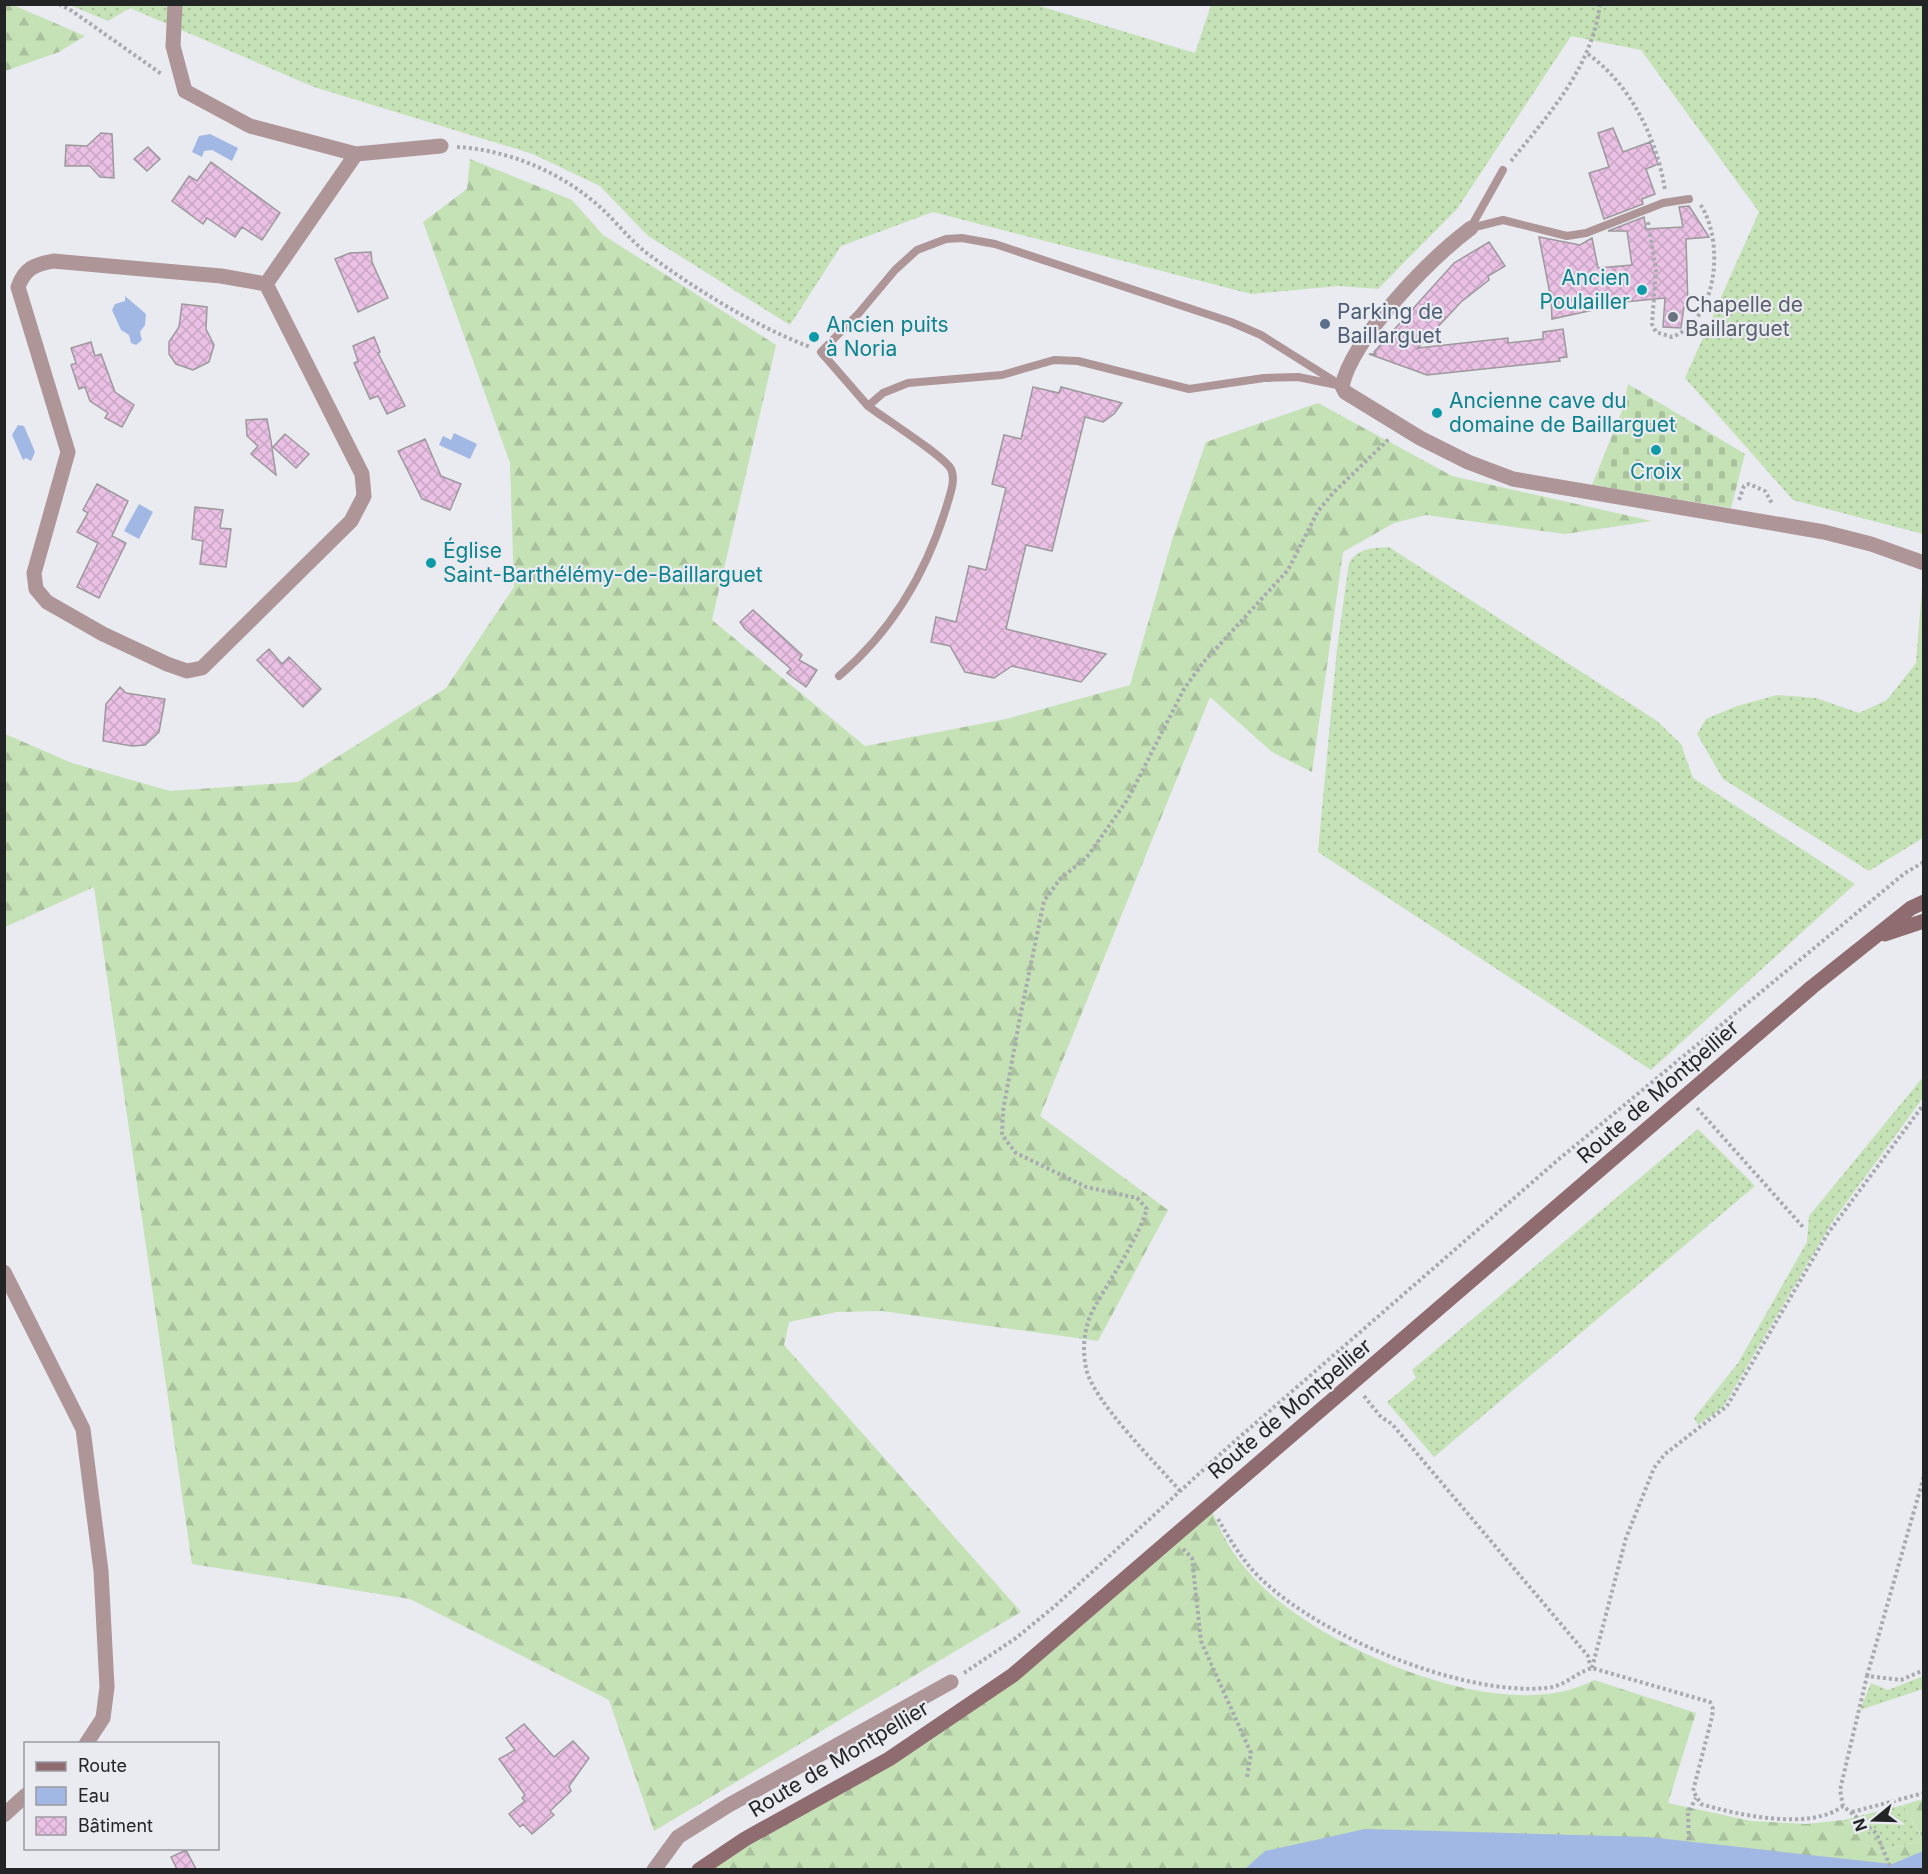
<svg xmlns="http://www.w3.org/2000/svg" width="1928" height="1874" viewBox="0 0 1928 1874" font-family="Inter,sans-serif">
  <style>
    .grass { fill: url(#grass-dots) }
    .forest { fill: url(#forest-firs) }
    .cemetery { fill: url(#cemetery-stones) }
    .water { fill: #a2b8e4 }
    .building { fill: url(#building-cross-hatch); stroke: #9d989c; stroke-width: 1.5 }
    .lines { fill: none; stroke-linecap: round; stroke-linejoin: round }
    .path { stroke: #a8aaaf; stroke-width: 4; stroke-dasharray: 3 3; stroke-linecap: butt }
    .service { stroke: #ae9597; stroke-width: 8 }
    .minor { stroke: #ae9597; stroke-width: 15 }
    .secondary { stroke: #8f6c6f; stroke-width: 15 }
    .culture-dot { fill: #0f9aa8; stroke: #e9ebf1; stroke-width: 2 }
    .worship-dot { fill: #6b7280; stroke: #e9ebf1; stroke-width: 2 }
    .service-dot { fill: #5c6f8a; stroke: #e9ebf1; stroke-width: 2 }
    .labels { text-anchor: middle; stroke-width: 4.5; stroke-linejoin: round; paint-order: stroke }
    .culture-label { font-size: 21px; fill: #0d838f; stroke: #e9ebf1; text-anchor: start }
    .worship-label { font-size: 21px; fill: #5b616d; stroke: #e9ebf1; text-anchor: start }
    .service-label { font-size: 21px; fill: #4e5e75; stroke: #e9ebf1; text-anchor: start }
    .street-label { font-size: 21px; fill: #232426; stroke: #e9ebf1 }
  </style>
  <defs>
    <pattern id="grass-dots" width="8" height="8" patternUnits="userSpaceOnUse" patternTransform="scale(1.5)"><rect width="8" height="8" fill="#c5e1b6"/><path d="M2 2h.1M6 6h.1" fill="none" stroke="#a9c19c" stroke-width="1.8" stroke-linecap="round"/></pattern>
    <pattern id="forest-firs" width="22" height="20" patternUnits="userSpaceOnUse" patternTransform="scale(1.5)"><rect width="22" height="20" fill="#c5e1b6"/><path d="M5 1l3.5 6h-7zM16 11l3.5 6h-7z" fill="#a9c19c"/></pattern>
    <pattern id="cemetery-stones" width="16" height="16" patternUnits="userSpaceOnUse" patternTransform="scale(1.5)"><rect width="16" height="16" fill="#c5e1b6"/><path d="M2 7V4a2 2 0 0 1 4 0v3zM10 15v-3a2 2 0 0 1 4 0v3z" fill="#a9c19c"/></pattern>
    <pattern id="building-cross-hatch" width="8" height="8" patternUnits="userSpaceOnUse" patternTransform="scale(1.5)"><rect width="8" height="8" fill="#eac0e4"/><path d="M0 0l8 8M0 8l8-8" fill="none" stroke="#c8a5c3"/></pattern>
  </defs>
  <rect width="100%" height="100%" fill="#e9ebf1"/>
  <path class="grass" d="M1033,4L1195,53L1211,5H1923V534L1793,500L1685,378L1759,212L1641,50L1571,36L1457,209L1378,289L1339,286L1251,294L933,212L841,246L790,325L648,236L600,186L533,154L314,87L130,8L108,21L70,5Z
    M1389,547L1657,721L1681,744L1693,778L1855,884L1651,1070L1318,852L1337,648L1349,563C1358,548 1373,548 1389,547Z
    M1922,588L1923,838L1869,871L1723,779L1697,734L1706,719L1737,706L1777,695L1816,698L1859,713L1887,700L1916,663Z
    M1923,1077V1098L1832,1222L1723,1407L1698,1425L1694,1418L1738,1363L1807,1242L1809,1216Z
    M1698,1129L1755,1186L1434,1457L1387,1402L1416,1378L1412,1370Z
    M1923,1676V1689L1860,1710L1871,1683L1888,1690Z
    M1903,1805L1923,1840L1878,1852L1844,1820Z"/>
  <path class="forest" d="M4,5H13L85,36L59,52L5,71Z
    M470,159L572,200L603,235L776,345L712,620L865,746L1006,719L1130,685L1173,537L1206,442L1318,403L1452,476L1652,521L1565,534L1426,515L1394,523L1343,552L1312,772L1272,752L1210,697L1040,1116L1168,1210L1098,1341L882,1311L837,1312L789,1322L784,1345L1021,1612L654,1831L609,1700L410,1599L192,1564L94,887L5,927V734L72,763L170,791L298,782L446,688L514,587L510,463L423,222L467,189Z
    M1210,1505C1223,1542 1243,1571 1274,1597C1342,1655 1508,1727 1594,1680L1696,1713L1668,1803L1751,1821L1806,1824L1844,1820L1878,1852L1924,1840L1923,1870H699L1013,1675Z
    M1923,1799H1924L1923,1839L1903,1805Z"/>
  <path class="cemetery" d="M1628,384L1745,454L1731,508L1592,485L1623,408Z"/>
  <path class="water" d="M210,134L238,148L232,161L212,150L204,151L202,157L192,152L199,136Z
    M125,296L146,314L145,325L140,332L142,340L136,345L131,343L129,335L121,330L112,310L115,304L125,301Z
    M18,425L24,426L35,452L31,461L26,458L23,460L12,435Z
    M454,433L477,444L470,459L439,445L443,436L451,440Z
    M139,504L153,512L139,539L124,531Z
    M1365,1829L1648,1837L1892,1864L1923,1851V1869H1245L1265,1851Z"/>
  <path class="building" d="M1613,128L1623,152L1650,142L1658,164L1646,169L1655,194L1642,199L1643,204L1604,219L1589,173L1609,167L1598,133Z
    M101,133L112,134L114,178L100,177L90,166H65L66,145L87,146Z
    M148,147L160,159L147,171L134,159Z
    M211,162L280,213L262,240L242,227L235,237L207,218L203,224L172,201L189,176L197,181Z
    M1689,206L1709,237L1686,239L1688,307H1684L1681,328L1663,327L1665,298L1603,304V308L1552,319L1551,299L1539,237L1580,245L1592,238L1598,268L1632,265L1627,231H1608L1644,217L1646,229L1683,227L1679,207Z
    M1489,242L1505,266L1488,276L1489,280L1461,302L1418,348L1508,338V343L1543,339V332L1563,329L1567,357L1559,358L1560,361L1427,375L1369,354H1376L1374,352L1454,263Z
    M371,252L372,262L388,298L358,312L335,259L350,253Z
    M182,304L207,307L206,329L214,345L209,362L193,370L176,364L169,354V342L179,327Z
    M374,337L380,352L378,353L405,406L387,414L378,396L370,399L354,363L358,361L353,346Z
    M91,342L95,356L101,354L115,392L134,405L122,427L105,418L108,413L90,401L85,387L79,389L71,365L76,363L71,348Z
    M1033,387L1059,393L1061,387L1122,403L1114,414L1103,422L1085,417L1052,551L1026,545L1006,629L1106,654L1081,682L1012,666L994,678L965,672L950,646L931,642L936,617L956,622L969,566L986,570L1006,488L992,484L1004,435L1021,439Z
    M267,419L271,441L276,475L251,454L258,446L247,436L246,420Z
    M285,434L309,454L296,468L273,447Z
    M425,439L441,476L461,484L450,510L422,499L398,451Z
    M97,484L128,501L112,536L126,543L99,598L77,587L98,543L77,532L88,513L83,510Z
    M195,507L223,510L220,528L231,529L226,567L200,564L203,541L192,539Z
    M753,610L802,655L799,660L817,670L806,687L787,673L791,669L745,629L740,622Z
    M269,649L282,664L289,657L321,689L303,707L257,660Z
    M120,687L126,693L165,699L159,732L145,745L132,746L103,741L106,704Z
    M524,1724L554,1757L573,1741L589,1758L569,1786L571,1791L550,1811L554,1815L532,1834L523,1824L520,1827L509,1814L525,1801L522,1798L525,1795L499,1759L515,1750L506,1738Z
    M186,1850L196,1869H177L171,1857Z"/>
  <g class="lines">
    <path class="path" d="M59,4L72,11L163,75
      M1588,54C1631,85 1657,139 1665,190
      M457,147C502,149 553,169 588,197C610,213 626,237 648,254C696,290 755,326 810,347
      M1511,161C1550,113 1592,67 1600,4
      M1648,222L1656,270L1652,324L1656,332L1672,337C1718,320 1725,241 1700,204
      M1739,500L1744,486L1749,484L1765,491L1773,505
      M1697,1108L1803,1227
      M1364,1396L1381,1417L1392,1424L1588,1656L1590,1665
      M1180,1491C1157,1464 1092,1400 1086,1368C1082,1348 1084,1328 1093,1310C1111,1277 1135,1245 1147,1209L1137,1198L1086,1187L1016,1153L1002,1135L1003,1111L1020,1017L1044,901L1060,879L1087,857L1128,799L1184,689L1202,664L1288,570L1318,511L1334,492L1389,439
      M1218,1519C1230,1540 1242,1560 1260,1578C1321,1637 1462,1696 1546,1688C1564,1687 1575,1673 1592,1668L1710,1702L1713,1709L1712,1717L1693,1791L1701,1804C1737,1815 1811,1831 1843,1806
      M1183,1549L1192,1558L1201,1641L1251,1753L1247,1777
      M1592,1668L1626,1538L1654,1468L1665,1454L1727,1406L1828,1233L1924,1104
      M964,1673L1016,1638L1055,1606L1227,1448L1559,1159L1905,873L1924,862
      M1867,1676L1924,1476
      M1852,1812L1924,1793
      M1689,1840L1688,1813L1696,1798
      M1890,1866L1876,1833L1843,1806L1840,1790L1867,1676L1901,1680L1924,1670"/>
    <path class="service" d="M1471,227L1503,170
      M1471,228L1503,220L1567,236L1586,233L1663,203L1689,199
      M962,238L995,244L1231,322L1261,335L1342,386L1298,377L1264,378L1189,389L1078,361L1054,360L1002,375L908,383L883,393L868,406L821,352L859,313L895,270L917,250L946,239Z
      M839,676C892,631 927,571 947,505C950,494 956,480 951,469C943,455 885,419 868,406"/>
    <path class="minor" d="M175,4L173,46L185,91L250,126L356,154L441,146
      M1471,228C1431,258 1353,337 1342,386L1345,392L1420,438L1468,462L1513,479L1824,532L1871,544L1924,563
      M53,261L221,276L266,284L362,474L364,496L351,521L202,668L187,671L167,664L103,634L47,602L36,589L34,573L68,452L18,287C25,268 34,265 53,261Z
      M266,284L356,154
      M4,1272L83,1429L101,1571L107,1687L103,1718L86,1744
      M4,1815L26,1795
      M654,1870L678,1837L729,1805L951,1682"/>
    <path class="secondary" d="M1885,934L1924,921
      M699,1870L745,1839L889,1759L1013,1675L1812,987L1911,908L1924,902"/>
  </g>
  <g class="culture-dot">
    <circle cx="1642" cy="290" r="6"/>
    <circle cx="814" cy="337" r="6"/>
    <circle cx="1437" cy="413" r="6"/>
    <circle cx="1656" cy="450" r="6"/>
    <circle cx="431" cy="563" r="6"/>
  </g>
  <circle class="worship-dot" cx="1673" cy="317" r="6"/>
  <circle class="service-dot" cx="1325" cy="324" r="6"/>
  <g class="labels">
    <g class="culture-label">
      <text x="1630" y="285" text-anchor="end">Ancien<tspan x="1630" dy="24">Poulailler</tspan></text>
      <text x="826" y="332">Ancien puits<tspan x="826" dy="24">à Noria</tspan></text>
      <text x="1449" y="408">Ancienne cave du<tspan x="1449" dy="24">domaine de Baillarguet</tspan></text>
      <text x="1656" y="479" text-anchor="middle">Croix</text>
      <text x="443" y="558">Église<tspan x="443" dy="24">Saint-Barthélémy-de-Baillarguet</tspan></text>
    </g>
    <g class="worship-label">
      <text x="1685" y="312">Chapelle de<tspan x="1685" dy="24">Baillarguet</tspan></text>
    </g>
    <g class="service-label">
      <text x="1337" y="319">Parking de<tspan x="1337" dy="24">Baillarguet</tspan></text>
    </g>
    <g class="street-label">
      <text transform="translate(1658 1092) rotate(-41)" y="7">Route de Montpellier</text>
      <text transform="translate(1290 1409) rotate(-40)" y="7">Route de Montpellier</text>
      <text transform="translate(839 1759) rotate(-31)" y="7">Route de Montpellier</text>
    </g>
  </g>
  <rect width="1928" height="1874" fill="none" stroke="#232426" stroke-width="12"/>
  <rect x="24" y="1742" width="195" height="108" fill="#e9ebf1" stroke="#9a9ba0" stroke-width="1.5"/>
  <rect x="36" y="1762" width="30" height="9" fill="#8f6c6f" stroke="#9a9ba0" stroke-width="1.5"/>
  <text x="78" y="1772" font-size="18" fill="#232426">Route</text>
  <rect x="36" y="1787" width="30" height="18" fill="#a2b8e4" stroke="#9a9ba0" stroke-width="1.5"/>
  <text x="78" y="1802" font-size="18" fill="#232426">Eau</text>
  <rect x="36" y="1817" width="30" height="18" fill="url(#building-cross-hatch)" stroke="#9a9ba0" stroke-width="1.5"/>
  <text x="78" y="1832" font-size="18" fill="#232426">Bâtiment</text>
  <g transform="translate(1874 1820) rotate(251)" stroke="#e9ebf1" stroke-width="4.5" paint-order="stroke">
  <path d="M0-4.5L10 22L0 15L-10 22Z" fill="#232426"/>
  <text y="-9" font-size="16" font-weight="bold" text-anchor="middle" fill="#232426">N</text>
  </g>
</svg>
